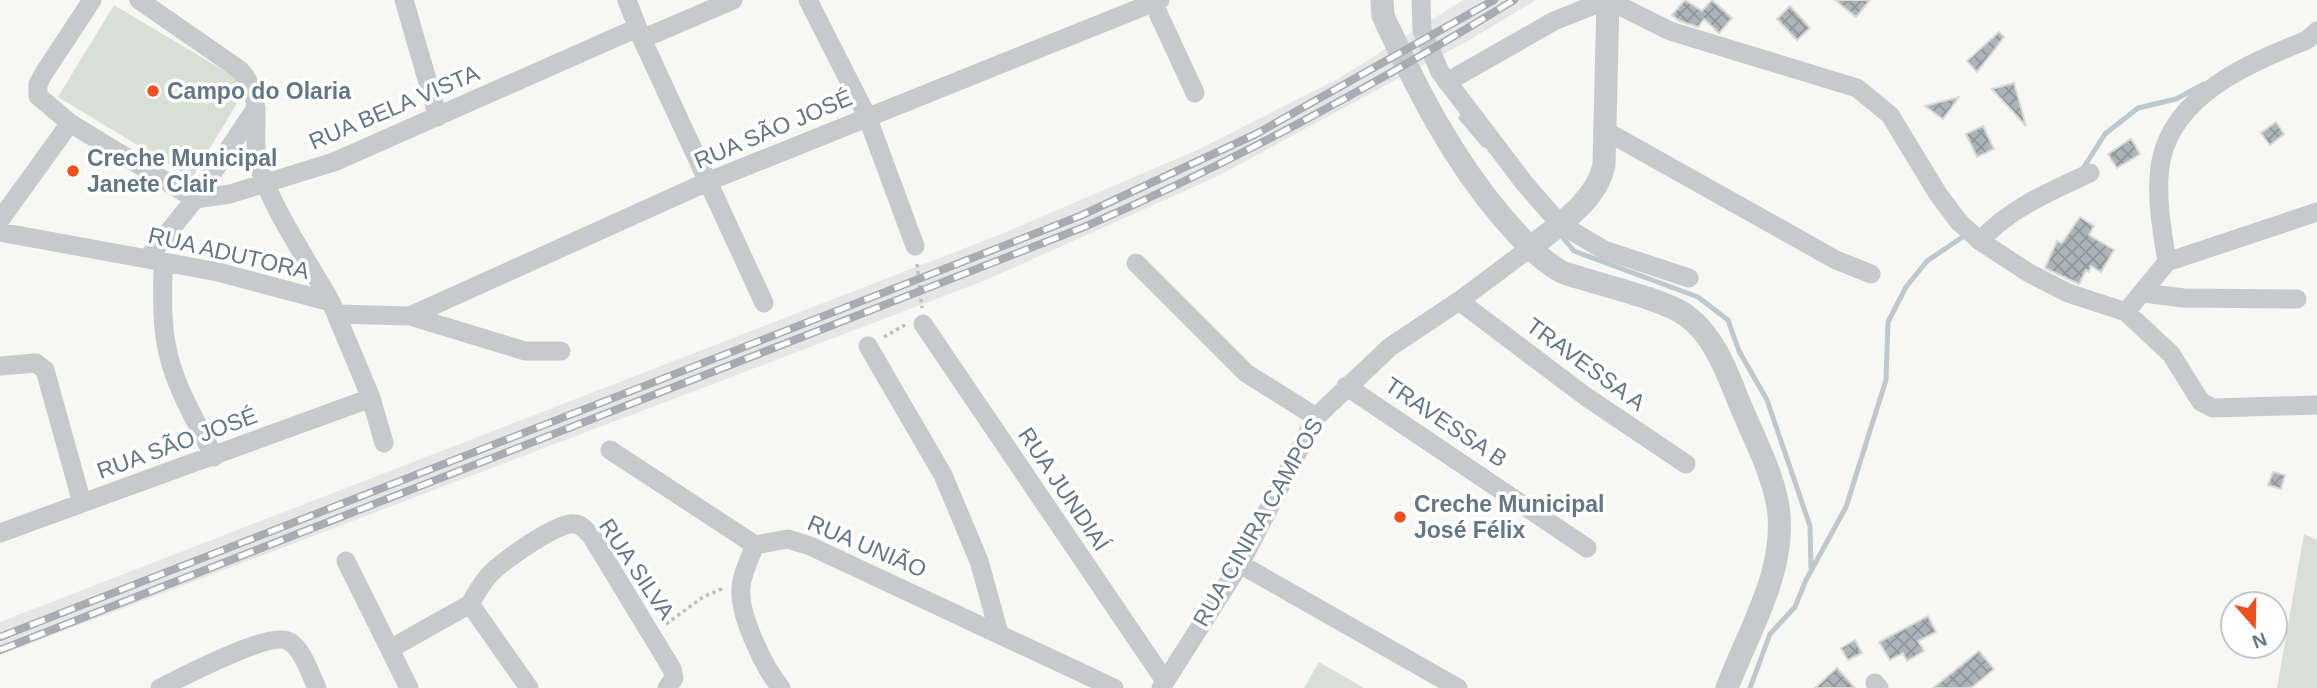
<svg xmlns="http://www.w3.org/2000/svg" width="2317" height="688" viewBox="0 0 2317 688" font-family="Helvetica,sans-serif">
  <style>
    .built { fill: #e5e6e5 }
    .grass { fill: #d8dfd4 }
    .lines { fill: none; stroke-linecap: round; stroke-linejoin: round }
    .stream { stroke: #bdc9cd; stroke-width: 5 }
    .building { fill: url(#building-cross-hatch); stroke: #d9d9d6; stroke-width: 2 }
    .path { stroke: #bdc0c2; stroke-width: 3.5; stroke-dasharray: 3.5 3.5; stroke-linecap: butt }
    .minor { stroke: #c6cacd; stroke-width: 19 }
    .tertiary { stroke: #c6cacd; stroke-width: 23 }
    .rail-casing { stroke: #a6acb2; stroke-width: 8 }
    .rail { stroke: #fff; stroke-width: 5; stroke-dasharray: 16; stroke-linecap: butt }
    .poi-dot { fill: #ef4f1c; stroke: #fff; stroke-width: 2.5 }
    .labels { text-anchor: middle; stroke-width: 7; stroke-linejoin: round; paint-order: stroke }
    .poi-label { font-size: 23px; font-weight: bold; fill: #647787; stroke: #fff; text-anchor: start }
    .street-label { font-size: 23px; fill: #647787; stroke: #fff }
  </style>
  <defs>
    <pattern id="building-cross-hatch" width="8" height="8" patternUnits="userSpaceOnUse" patternTransform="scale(1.75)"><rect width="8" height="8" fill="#abb4b9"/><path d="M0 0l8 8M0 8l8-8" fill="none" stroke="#8f979c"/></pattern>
  </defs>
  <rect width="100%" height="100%" fill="#f7f7f4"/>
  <path class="built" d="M1463,0H1536L1473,38L1216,177L986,280L0,655V622L999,235L1195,151L1338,79Z"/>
  <path class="grass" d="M114,5L248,85L192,178L58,97Z
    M2304,534L2317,540V688H2277Z
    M1319,662L1364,688H1304Z"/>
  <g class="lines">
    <path class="stream" d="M1461,118L1484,145
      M2082,170L2105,134L2138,108L2176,99L2204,84
      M1558,232L1574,251L1698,297L1728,320L1739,351L1767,400L1810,526L1811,568
      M1806,580L1846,507L1886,380L1888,322L1906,287L1927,261L1967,234
      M1750,688L1770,634L1795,607L1806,580"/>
  </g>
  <path class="building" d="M1685,0L1702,11L1712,0L1732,18L1719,33L1704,19L1698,27L1680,21L1672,15Z
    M1835,0H1870L1856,17Z
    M1790,6L1810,28L1797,40L1777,19Z
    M1999,32L2004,37L1977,72L1967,61Z
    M2014,83L2026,126L1992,89Z
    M1959,97L1943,119L1925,106Z
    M2276,122L2284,134L2270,145L2261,133Z
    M1983,126L1994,149L1977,157L1966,134Z
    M2131,139L2140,154L2117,168L2108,154Z
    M2080,217L2094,226L2089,235L2114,250L2101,272L2091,266L2089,272L2086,270L2079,284L2045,268L2057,241L2062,243Z
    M2273,472L2285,475L2281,489L2268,485Z
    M1928,616L1936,632L1918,641L1924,651L1907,661L1903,653L1890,660L1879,642Z
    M1855,640L1862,653L1848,660L1841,648Z
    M1979,651L1994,669L1971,688H1933Z
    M1837,668L1855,688H1815Z"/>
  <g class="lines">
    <path class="path" d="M917,264L922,308
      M884,337L905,325
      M666,624L703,597L724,588"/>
    <path class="minor" d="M92,0L44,73L38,84V96L70,123L195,199
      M139,0L240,70C265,98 252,124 257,157C263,195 311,266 331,302
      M404,0L438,117
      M627,0L642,39L764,303
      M808,0L867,116L915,246
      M1152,0L1195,93
      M1421,0L1422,30L1440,72L1525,184L1560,224L1604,250L1689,278
      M1608,0L1670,31L1857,88L1890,115L1938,194L1959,222L1980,241L2029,273L2068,293L2126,312L2167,262C2162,231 2155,193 2161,161C2174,94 2250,63 2307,40L2317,31
      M642,39L733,0
      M1447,82L1554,21L1607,0
      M1604,130L1836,260L1871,274
      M195,199L230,194L334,162L637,28
      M0,220L70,123
      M0,232L218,272L331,302L336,314L410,316L525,351H561
      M1980,241C2010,208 2049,192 2090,173
      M147,259L195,199L256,108
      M163,262C163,291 161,320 167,348C174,386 197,422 214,457
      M2167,262L2317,212
      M1136,263L1246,373L1316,417
      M2143,293L2184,298L2297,299
      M1459,301L1585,396L1686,464
      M2126,312L2171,354L2201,402L2213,408L2317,405
      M336,314L371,398L384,443
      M410,316L707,182L1160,0
      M923,324L1165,681
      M868,346L943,475L979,561L999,633
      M0,366L36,363L45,370L82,503
      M1346,386L1587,548
      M610,450L755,545
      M0,533L371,398
      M755,545L788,539L810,546L1114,688
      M755,545C750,558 742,573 741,587C738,613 764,668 781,688
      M346,561L409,688
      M1240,564L1458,688
      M470,604C476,593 483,581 492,572C505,560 558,521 575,524C583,525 587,532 592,537L672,669L674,678L667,688
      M390,649L470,604L529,688
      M1875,683L1879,688
      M160,688C181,678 272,629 290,642C303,650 310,674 317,688
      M1161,688L1240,564L1316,417L1390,347L1459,301L1530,248"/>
    <path class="tertiary" d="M1382,0L1383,16C1417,89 1451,157 1503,218C1521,238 1538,259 1562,272C1592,283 1665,299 1687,316C1714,336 1727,372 1739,402C1752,434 1770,467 1777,501C1790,566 1749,629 1727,688
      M1530,248C1558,225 1596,202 1604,165L1608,0"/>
    <defs>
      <path id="rail" d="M0,637L1080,216L1256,134L1494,0
        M0,650L1084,227C1234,162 1375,85 1514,0"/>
    </defs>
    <use href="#rail" class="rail-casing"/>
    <use href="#rail" class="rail"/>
  </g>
  <g class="poi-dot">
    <circle cx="153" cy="91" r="7"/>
    <circle cx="73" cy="171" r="7"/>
    <circle cx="1400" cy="517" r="7"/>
  </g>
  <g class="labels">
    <g class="poi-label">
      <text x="167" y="99">Campo do Olaria</text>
      <text x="87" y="166">Creche Municipal<tspan x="87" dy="26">Janete Clair</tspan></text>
      <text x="1414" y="512">Creche Municipal<tspan x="1414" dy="26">José Félix</tspan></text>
    </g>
    <g class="street-label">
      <text transform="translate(394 107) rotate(-23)" y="8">RUA BELA VISTA</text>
      <text transform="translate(773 129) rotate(-23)" y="8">RUA SÃO JOSÉ</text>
      <text transform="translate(229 253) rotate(13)" y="8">RUA ADUTORA</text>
      <text transform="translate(1586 364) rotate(36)" y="8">TRAVESSA A</text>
      <text transform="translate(1446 422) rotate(34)" y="8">TRAVESSA B</text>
      <text transform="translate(177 443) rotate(-20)" y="8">RUA SÃO JOSÉ</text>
      <text transform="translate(1064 489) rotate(56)" y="8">RUA JUNDIAÍ</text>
      <text transform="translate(1258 522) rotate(-60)" y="8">RUA CINIRA CAMPOS</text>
      <text transform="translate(867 546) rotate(23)" y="8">RUA UNIÃO</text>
      <text transform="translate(637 569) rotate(56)" y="8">RUA SILVA</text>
    </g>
  </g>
  <g transform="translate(2254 625) rotate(160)"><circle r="33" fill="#ffffff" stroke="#c1c9cf" stroke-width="2"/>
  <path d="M0-5L12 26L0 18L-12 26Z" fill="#ef4f1c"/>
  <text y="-10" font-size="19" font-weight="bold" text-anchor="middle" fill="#647787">N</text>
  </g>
</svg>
